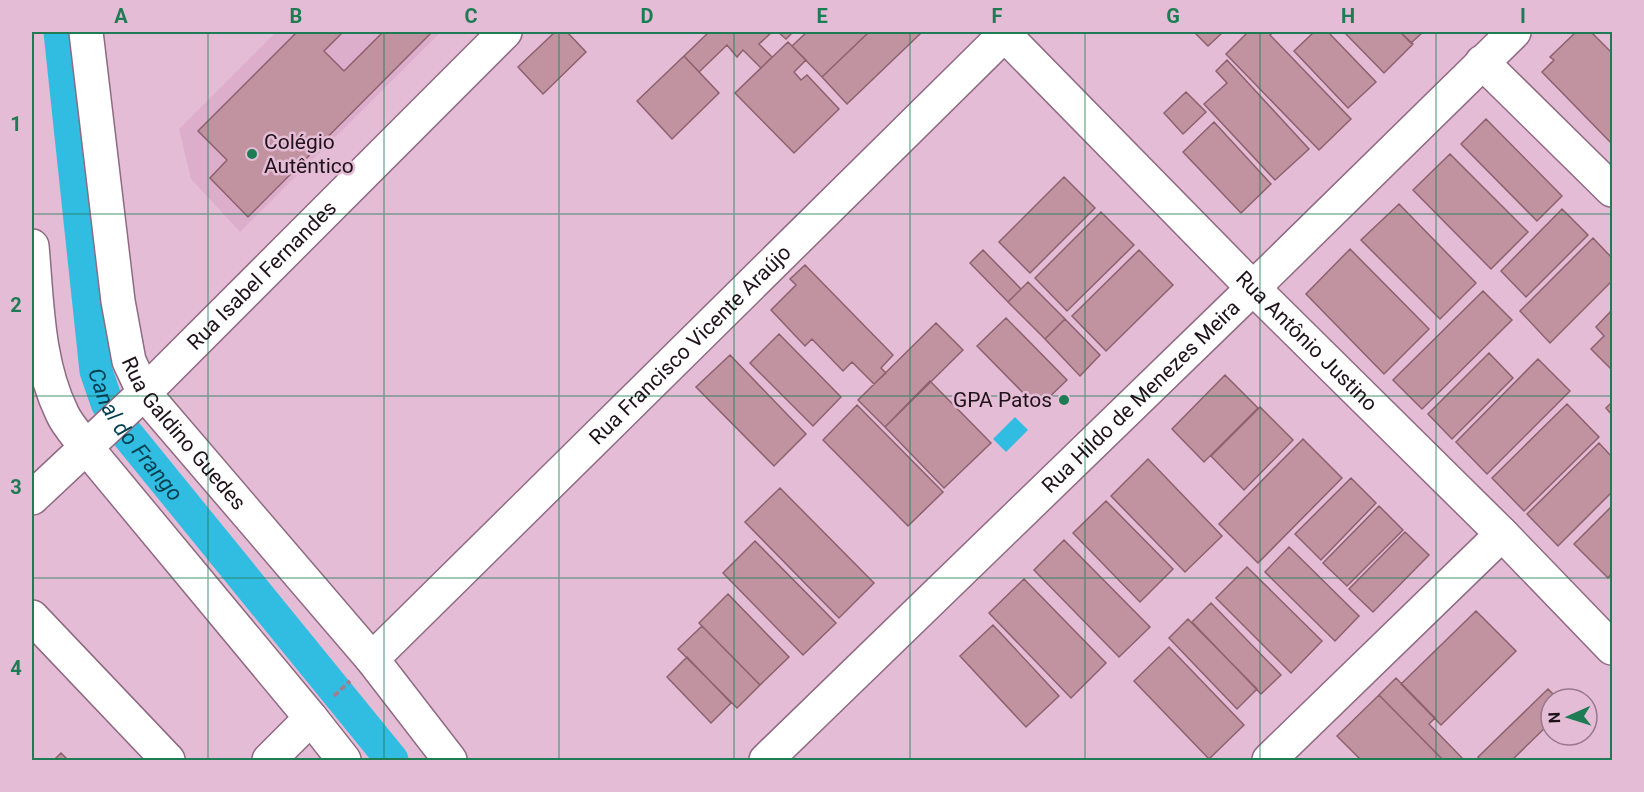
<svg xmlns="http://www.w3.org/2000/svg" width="1644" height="792" viewBox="0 0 1644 792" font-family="Roboto,sans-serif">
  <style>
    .built { fill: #ddaecc }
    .water { fill: #30bde1 }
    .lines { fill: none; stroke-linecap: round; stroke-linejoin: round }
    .canal { stroke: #30bde1; stroke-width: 33 }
    .building { fill: #c192a0; stroke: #8c616d; stroke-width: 1.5 }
    .minor-casing { stroke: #8f6a82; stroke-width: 36 }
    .tertiary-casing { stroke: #8f6a82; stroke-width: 36 }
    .path { stroke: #9e7f92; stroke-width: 4; stroke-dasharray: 6 3; stroke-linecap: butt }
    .minor { stroke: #fff; stroke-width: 33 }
    .tertiary { stroke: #fff; stroke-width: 33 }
    .grid { fill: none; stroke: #1d7c54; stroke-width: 1.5; stroke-opacity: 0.55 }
    .poi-dot { fill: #1d7c54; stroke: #e5bcd6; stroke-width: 2 }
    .labels { text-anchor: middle; stroke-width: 5; stroke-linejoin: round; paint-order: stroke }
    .poi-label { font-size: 21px; fill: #20121b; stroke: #e5bcd6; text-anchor: start }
    .street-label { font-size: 21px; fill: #20121b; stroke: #e5bcd6 }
    .water-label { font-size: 22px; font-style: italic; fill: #003f4e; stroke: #e5bcd6 }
    .neatline { fill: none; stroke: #1d7c54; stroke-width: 2 }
    .grid-label { font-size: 20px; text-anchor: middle; font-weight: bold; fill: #1d7c54 }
  </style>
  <rect width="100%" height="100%" fill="#e5bcd6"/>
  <path class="built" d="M276,32H441L240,232L191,179L179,129Z"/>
  <path class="water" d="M1015,417L1028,430L1006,452L993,439Z"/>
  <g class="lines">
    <path class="canal" id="s1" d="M60,32L96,371L107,403L122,428L392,760"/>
  </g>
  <path class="building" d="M297,32H343L324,51L344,71L383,32H432L248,217L210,178L227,160L198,131Z
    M555,32H567L586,52L543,94L518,67Z
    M709,32H772L759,44L772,57L761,68L743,50L737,57L727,45L699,72L684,56Z
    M778,32H793L786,39Z
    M807,32H869L822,77L792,46Z
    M869,32H918L920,34L847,104L822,77Z
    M1194,32H1223L1208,46Z
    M1248,32H1274L1270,35L1351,119L1319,150L1226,54Z
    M1314,32H1328L1376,82L1348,108L1294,51Z
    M1344,32H1400L1413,44L1384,73Z
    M1400,32H1423L1411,43Z
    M1576,32H1591L1612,53V144L1542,72L1554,60L1550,57Z
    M788,42L806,60L794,72L801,80L807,75L839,109L794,153L735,93Z
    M684,56L719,93L672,139L637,101Z
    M1227,60L1309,149L1275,180L1204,104L1227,83L1216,71Z
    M1186,92L1206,112L1183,134L1164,113Z
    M1486,119L1562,196L1537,221L1461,144Z
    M1214,122L1271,184L1241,213L1183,152Z
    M1450,154L1528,232L1491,269L1413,190Z
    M1064,177L1095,208L1030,273L999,242Z
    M1399,204L1476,283L1440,319L1361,240Z
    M1562,209L1588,235L1526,297L1501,271Z
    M1101,212L1134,245L1067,311L1035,278Z
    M1593,238L1612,258V281L1550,343L1520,311Z
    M1350,249L1429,329L1384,374L1306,294Z
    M983,250L1021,289L1008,302L970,263Z
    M1139,250L1173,285L1106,351L1072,316Z
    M805,265L893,355L881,368L886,373L874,384L852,362L843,371L812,339L805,346L771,310L796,285L790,279Z
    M1028,282L1065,319L1045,339L1008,302Z
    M1483,291L1512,320L1422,409L1393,380Z
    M1612,310V370L1591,349L1604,336L1596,327Z
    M1006,318L1067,380L1038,408L977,346Z
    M1065,319L1100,355L1080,376L1045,339Z
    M936,323L963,350L885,427L858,400Z
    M779,334L841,397L813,426L750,363Z
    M1489,353L1513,378L1452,439L1428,414Z
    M730,355L806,434L774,466L696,387Z
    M1538,359L1570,391L1487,474L1456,442Z
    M1225,375L1258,408L1204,462L1172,429Z
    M930,381L991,443L944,488L885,427Z
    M1612,402V415L1606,408Z
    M1567,404L1599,437L1524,511L1492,478Z
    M857,405L943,492L908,526L823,440Z
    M1260,407L1293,440L1244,490L1211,456Z
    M1303,439L1342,478L1258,563L1219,524Z
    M1599,443L1612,457V492L1558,546L1527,514Z
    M1148,459L1222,536L1185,572L1111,496Z
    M1351,478L1376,503L1321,560L1295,534Z
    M780,488L874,583L839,618L745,522Z
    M1106,501L1173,569L1140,602L1073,533Z
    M1379,506L1403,530L1347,586L1323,563Z
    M1612,506V573L1608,578L1574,544Z
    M1405,532L1429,555L1373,612L1349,589Z
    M1064,540L1150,627L1119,657L1034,570Z
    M755,541L836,623L803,655L723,573Z
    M1289,547L1359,616L1335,641L1265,572Z
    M1247,567L1322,641L1291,673L1216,598Z
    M1024,579L1106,663L1071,698L989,613Z
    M728,594L789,657L760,685L699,623Z
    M1211,603L1281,675L1261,694L1192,622Z
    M1476,611L1516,651L1441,725L1401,684Z
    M1188,619L1257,689L1237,709L1169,638Z
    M993,625L1059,696L1026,727L960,656Z
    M702,626L760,685L737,708L678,649Z
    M1169,647L1244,725L1209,759L1134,681Z
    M687,657L731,703L711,723L667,677Z
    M1396,678L1435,718L1429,724L1464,760H1443L1379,695Z
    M1548,689L1558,699H1551V722L1512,760H1481L1478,757Z
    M1379,695L1443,760H1361L1337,736Z
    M61,753L68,760H54Z"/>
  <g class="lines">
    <defs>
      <g id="minor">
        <path id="s2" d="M86,32L118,301L129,361L144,393L372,659L450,760"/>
        <path id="s3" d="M1002,32L1253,288L1502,534L1612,648"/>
        <path d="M1482,62L1612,190"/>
        <path d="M32,246C37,301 37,362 62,413C67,425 78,436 86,447L311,718L344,760"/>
        <path id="s4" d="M32,498L144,393L505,32"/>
        <path d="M32,617L168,760"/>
        <path id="s5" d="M372,659L1007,32"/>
        <path d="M269,760L311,718"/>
        <path d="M1269,760L1502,534"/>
      </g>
      <g id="tertiary">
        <path id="s6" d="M766,760L1253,288L1514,32"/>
      </g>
    </defs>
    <use href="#minor" class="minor-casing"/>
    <use href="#tertiary" class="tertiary-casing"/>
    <path class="path" d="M334,696L350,681"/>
    <use href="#minor" class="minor"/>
    <use href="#tertiary" class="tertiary"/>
  </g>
  <path class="grid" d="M208,32V760M384,32V760M559,32V760M734,32V760M910,32V760M1085,32V760M1260,32V760M1436,32V760M32,214H1612M32,396H1612M32,578H1612"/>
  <g class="poi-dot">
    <circle cx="252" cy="154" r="6"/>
    <circle cx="1064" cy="400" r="6"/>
  </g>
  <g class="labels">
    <g class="poi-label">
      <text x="264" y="149">Colégio<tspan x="264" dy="24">Autêntico</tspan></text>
      <text x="1052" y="407" text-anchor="end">GPA Patos</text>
    </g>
    <g class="street-label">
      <text dy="7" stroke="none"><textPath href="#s4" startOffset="320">Rua Isabel Fernandes</textPath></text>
      <text dy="7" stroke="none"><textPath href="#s3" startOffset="434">Rua Antônio Justino</textPath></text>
      <text dy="7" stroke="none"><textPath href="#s5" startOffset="447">Rua Francisco Vicente Araújo</textPath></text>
      <text dy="7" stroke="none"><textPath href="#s6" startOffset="522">Rua Hildo de Menezes Meira</textPath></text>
      <text dy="7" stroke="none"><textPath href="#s2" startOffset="423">Rua Galdino Guedes</textPath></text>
    </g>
    <g class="water-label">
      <text dy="8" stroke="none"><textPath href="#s1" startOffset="416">Canal do Frango</textPath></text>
    </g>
  </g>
  <rect width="1644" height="792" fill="none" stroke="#e5bcd6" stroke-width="66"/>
  <g transform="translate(1569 717) rotate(267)"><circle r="28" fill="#e5bcd6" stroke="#96788b" stroke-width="1.5"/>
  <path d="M0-4.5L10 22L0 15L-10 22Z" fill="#1d7c54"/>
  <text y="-9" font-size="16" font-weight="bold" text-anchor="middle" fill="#20121b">N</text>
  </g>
  <rect x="33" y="33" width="1578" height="726" class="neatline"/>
  <g class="grid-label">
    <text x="121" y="23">A</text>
    <text x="296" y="23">B</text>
    <text x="471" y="23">C</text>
    <text x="647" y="23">D</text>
    <text x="822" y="23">E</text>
    <text x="997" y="23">F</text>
    <text x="1173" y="23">G</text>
    <text x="1348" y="23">H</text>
    <text x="1523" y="23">I</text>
    <text x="16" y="131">1</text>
    <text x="16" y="312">2</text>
    <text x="16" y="494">3</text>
    <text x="16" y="675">4</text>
  </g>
</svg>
